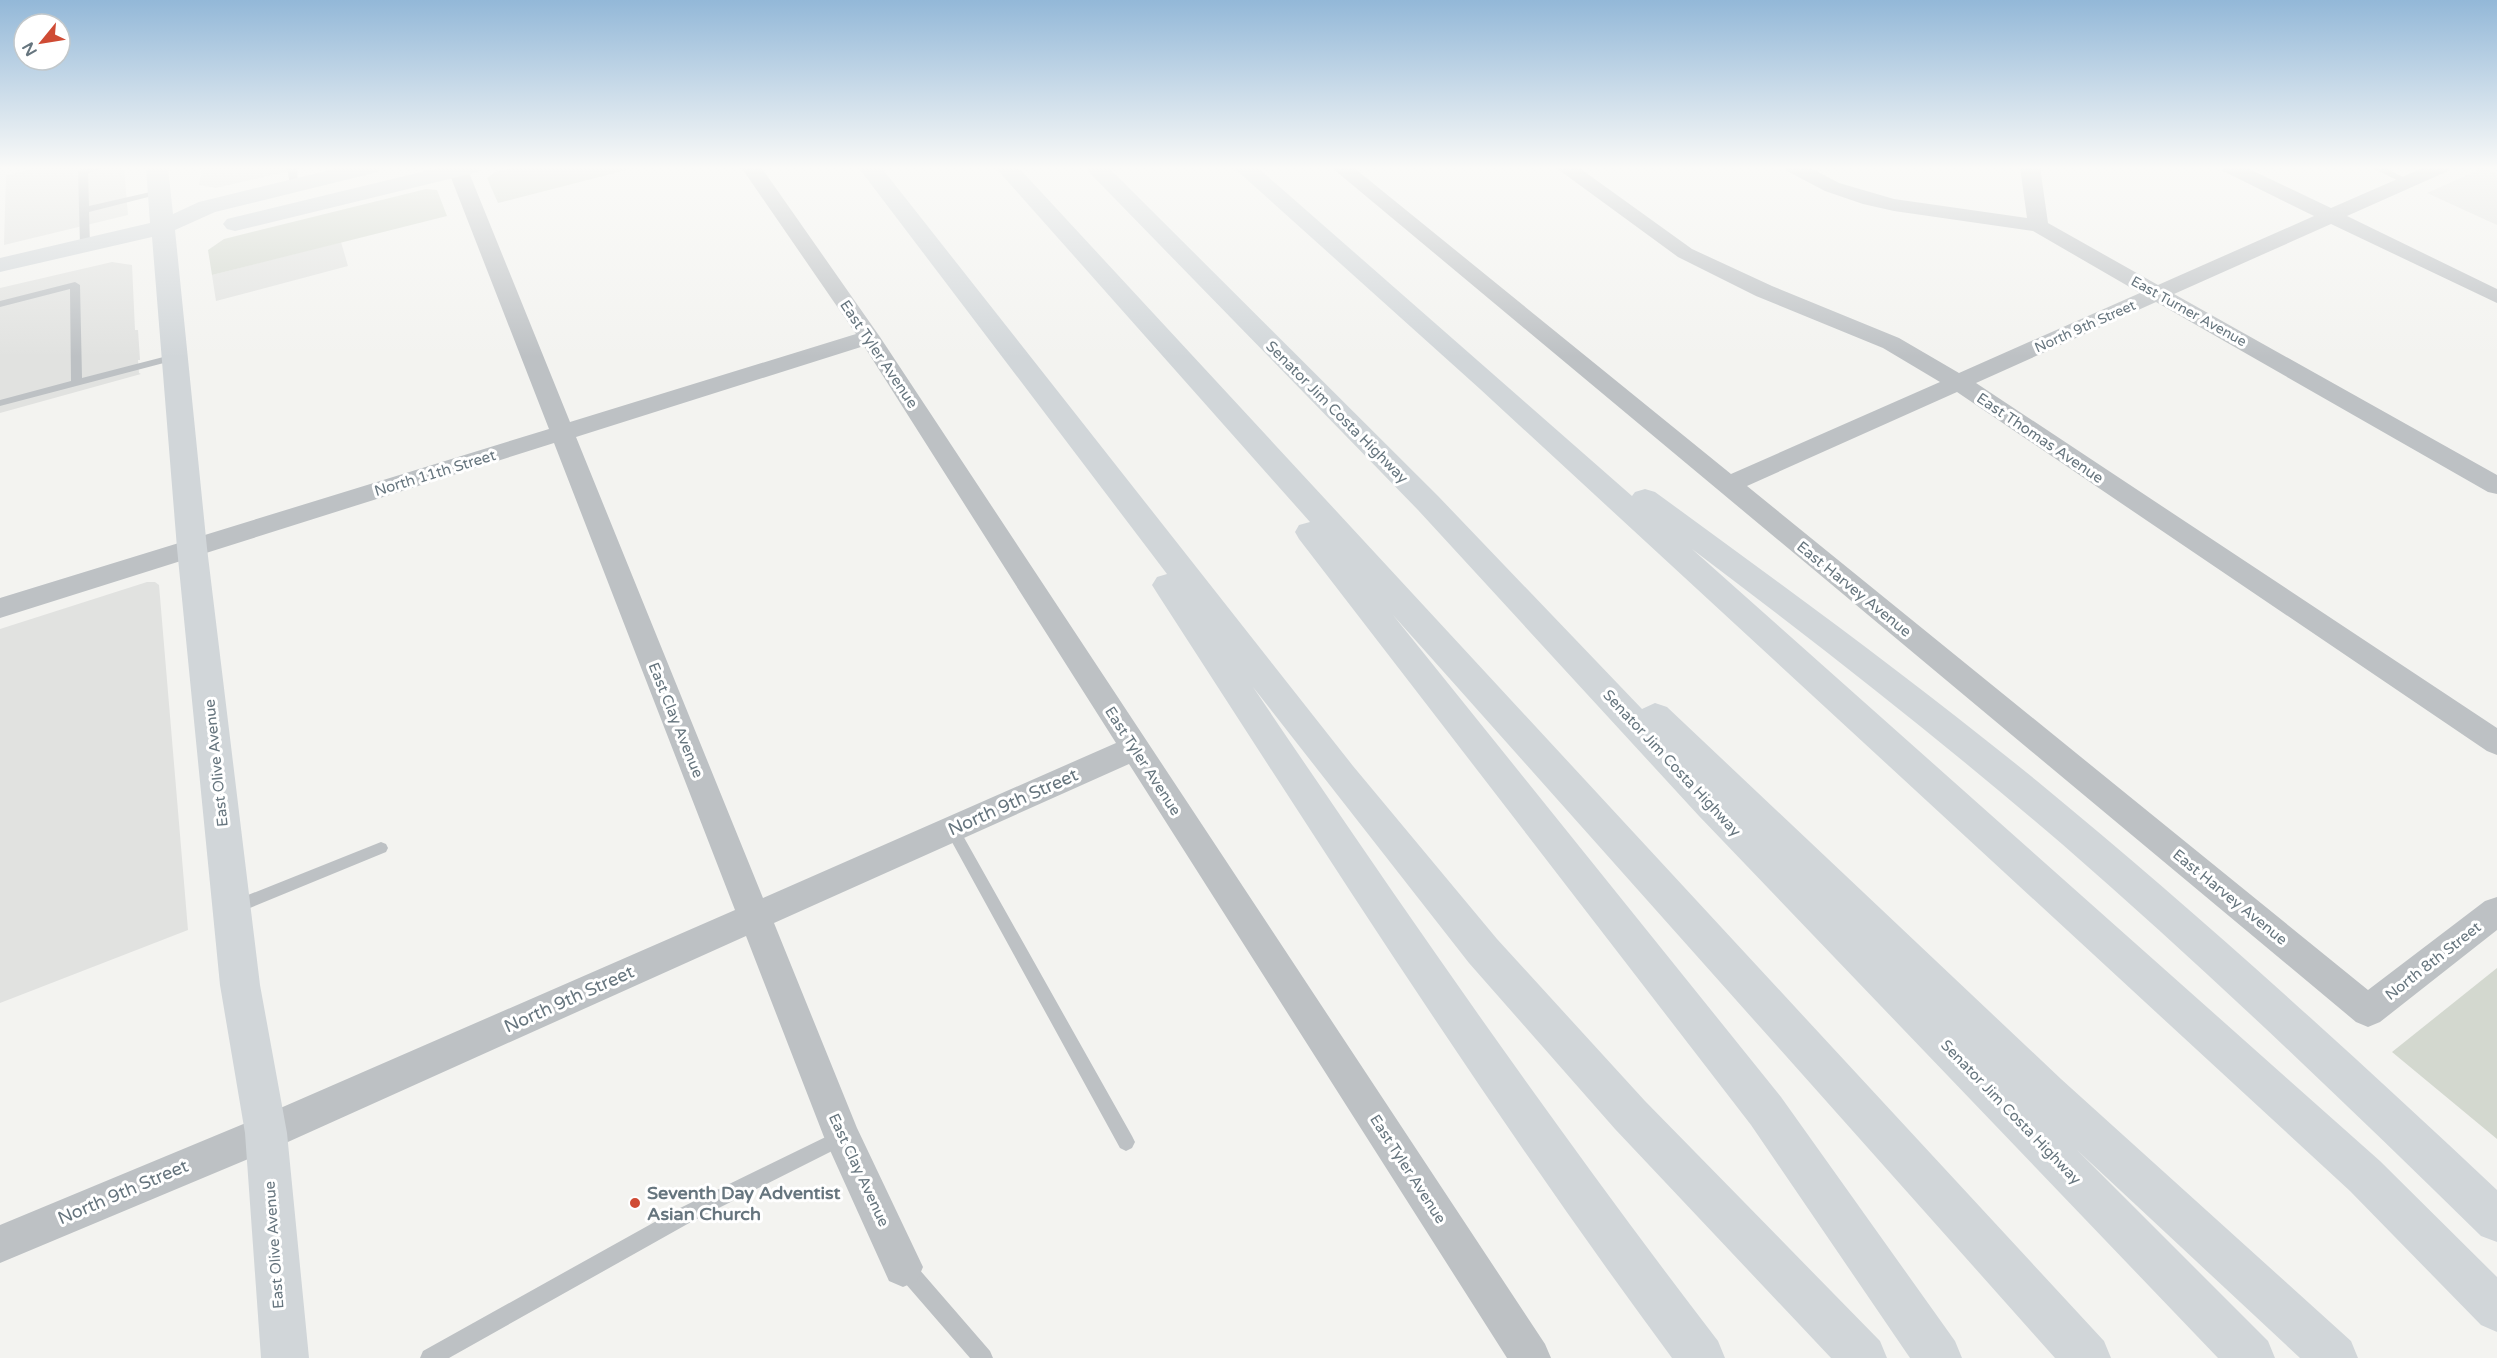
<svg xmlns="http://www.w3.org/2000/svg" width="2497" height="1358" viewBox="0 0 2497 1358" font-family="'Varela Round',sans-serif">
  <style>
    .built { fill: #e1e2e0 }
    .green { fill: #d3d8cf }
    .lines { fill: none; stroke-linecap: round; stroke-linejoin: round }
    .service { fill: #bdc1c4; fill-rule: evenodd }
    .minor { fill: #bdc1c4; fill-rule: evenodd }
    .secondary { fill: #d1d6d9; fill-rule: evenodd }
    .motorway { fill: #d1d6d9; fill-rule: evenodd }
    .poi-dot { fill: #cf4b34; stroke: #fff; stroke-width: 2 }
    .labels { text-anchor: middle; stroke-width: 6; stroke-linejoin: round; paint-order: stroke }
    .far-street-label { font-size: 14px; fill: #66757e; stroke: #fff }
    .street-label { font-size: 15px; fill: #66757e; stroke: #fff }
    .near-street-label { font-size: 18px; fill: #66757e; stroke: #fff }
    .near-poi-label { font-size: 18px; font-weight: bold; fill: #66757e; stroke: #fff; text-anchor: start }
  </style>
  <rect width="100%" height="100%" fill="#f3f3f0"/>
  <path class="built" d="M43,167H124L128,215L4,245L6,175Z
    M202,167H307L216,188L199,185Z
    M2483,168L2497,174V225L2427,193Z
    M341,242L348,266L216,301L212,275Z
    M112,262L132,265L135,330H138L140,360H138L139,373L141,374L0,413V288Z
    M147,582H155L159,585L188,930L0,1003V629Z"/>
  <path class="green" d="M514,167H638L498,203L487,178L495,172Z
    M426,189L437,190L447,216L212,275L208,250L224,239Z
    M2497,968V1139L2392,1052Z"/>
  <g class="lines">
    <path class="service" d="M88,167H106L88,173L89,206L159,190L164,193L89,212L90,245L85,248L80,245L78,171Z
      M287,167H297L298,188L290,186Z
      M2370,167H2383L2411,181L2403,183Z
      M75,282L80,285L82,378L175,354L180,357L179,359L0,406V400L71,381L70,289L0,307V301Z
      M952,823L957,825L1132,1136L1135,1142L1132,1148L1126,1151L1120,1148L947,833L945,829L947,825Z
      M381,842L386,844L388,848L386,852L233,915L228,913L225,908L228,903Z
      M842,1129L848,1131L851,1137L848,1143L691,1222L449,1358H420L423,1351L678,1209Z
      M905,1259L912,1261L990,1351L993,1358H970L898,1275L896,1268L898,1261Z"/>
    <path class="minor" d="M450,167H466L468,170L570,422L856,334L741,167H761L880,337L1545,1344L1551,1358H1507L1129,764L774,923L857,1128L923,1267L917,1281L903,1287L889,1281L824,1137L746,936L279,1146L0,1263V1225L253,1120L735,910L554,443L0,618V598L549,429L448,170ZM864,346L1116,743L763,898L576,437Z
      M1331,167H1353L1731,474L1940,382L1883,348L1756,296L1678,257L1555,167H1578L1692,249L1772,286L1899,338L1959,373L2140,293L2033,231L1894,211L1863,204L1825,191L1787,171L1784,167H1809L1839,183L1894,199L2027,218L2020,167H2040L2048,223L2158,285L2314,216L2223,171L2220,167H2245L2331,208L2425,167H2451L2448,171L2347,216L2497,289V303L2331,224L2174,294L2497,475V494L2488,492L2156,302L1976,383L2497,728V755L2487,751L1957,392L1747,486L2368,990L2485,901L2497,897V930L2380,1022L2368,1027L2356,1022Z"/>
    <path class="secondary" d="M146,167H168L173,214L199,202L342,167H381L378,172L215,212L175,230L207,548L260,985L287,1133L309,1358H261L245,1133L220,985L177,548L152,237L0,272V258L150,223Z
      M442,167H481L478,172L235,231L227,229L223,224L227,219Z"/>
    <path class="motorway" d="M858,167H881L1353,766L1497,939L1645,1101L1880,1341L1887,1358H1831L1615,1129L1469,963L1253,687C1403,909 1555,1129 1718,1341L1725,1358H1672C1489,1111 1324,851 1157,593L1152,585L1157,577L1167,574Z
      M995,167H1018L2104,1341L2111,1358H2055L1393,615L1781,1097L1955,1341L1962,1358H1910L1751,1125L1299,539L1295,532L1299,525L1310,522Z
      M1084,167H1108L1438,496L1642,709L1655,703L1667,707L2061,1079L2351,1341L2358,1358H2300L2077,1150L2268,1341L2275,1358H2218L1699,816L1418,510Z
      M1233,167H1257L1632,496L1635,492L1645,489L1655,492C1784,586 1913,680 2037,781C2195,911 2347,1049 2497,1190V1242L2481,1236C2344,1102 2207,970 2062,844C1942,741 1818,644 1692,549L2380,1161L2497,1277V1332L2481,1325L2350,1191L1480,389Z"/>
  </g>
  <linearGradient id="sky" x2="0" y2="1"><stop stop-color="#93b8d8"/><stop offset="0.47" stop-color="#fafaf8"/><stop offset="1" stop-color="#fafaf8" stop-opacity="0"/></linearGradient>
  <rect width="2497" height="357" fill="url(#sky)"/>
  <circle class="poi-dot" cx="635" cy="1203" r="6"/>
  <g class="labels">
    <g class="far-street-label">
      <text transform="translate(2189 311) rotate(29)" y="5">East Turner Avenue</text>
      <text transform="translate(2085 326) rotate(-24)" y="5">North 9th Street</text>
    </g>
    <g class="street-label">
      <text transform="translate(879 354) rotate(56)" y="5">East Tyler Avenue</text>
      <text transform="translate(1337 412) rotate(45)" y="5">Senator Jim Costa Highway</text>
      <text transform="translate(2040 438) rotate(34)" y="5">East Thomas Avenue</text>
      <text transform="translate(435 473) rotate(-17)" y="5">North 11th Street</text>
      <text transform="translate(1854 589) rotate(39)" y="5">East Harvey Avenue</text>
      <text transform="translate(676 720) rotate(68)" y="5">East Clay Avenue</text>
      <text transform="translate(1143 761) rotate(57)" y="5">East Tyler Avenue</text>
      <text transform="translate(216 763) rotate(-96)" y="5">East Olive Avenue</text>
      <text transform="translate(1672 763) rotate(47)" y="5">Senator Jim Costa Highway</text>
      <text transform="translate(2230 897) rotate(39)" y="5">East Harvey Avenue</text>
      <text transform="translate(2433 961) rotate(-38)" y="5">North 8th Street</text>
      <text transform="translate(2011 1112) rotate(46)" y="5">Senator Jim Costa Highway</text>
      <text transform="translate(1408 1169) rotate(57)" y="5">East Tyler Avenue</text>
      <text transform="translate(859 1170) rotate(65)" y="5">East Clay Avenue</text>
      <text transform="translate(274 1245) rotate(-94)" y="5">East Olive Avenue</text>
    </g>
    <g class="near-street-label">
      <text transform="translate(1013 802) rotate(-24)" y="6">North 9th Street</text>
      <text transform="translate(569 999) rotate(-24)" y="6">North 9th Street</text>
      <text transform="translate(123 1192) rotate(-23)" y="6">North 9th Street</text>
    </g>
    <g class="near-poi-label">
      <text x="647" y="1199">Seventh Day Adventist<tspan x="647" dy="21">Asian Church</tspan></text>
    </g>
  </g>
  <g transform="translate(42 42) rotate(240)"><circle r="28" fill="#ffffff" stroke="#c2c8cb" stroke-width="1.5"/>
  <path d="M0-4.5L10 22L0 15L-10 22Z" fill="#cf4b34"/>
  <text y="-9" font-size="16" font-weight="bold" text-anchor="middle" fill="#66757e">N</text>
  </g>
</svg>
